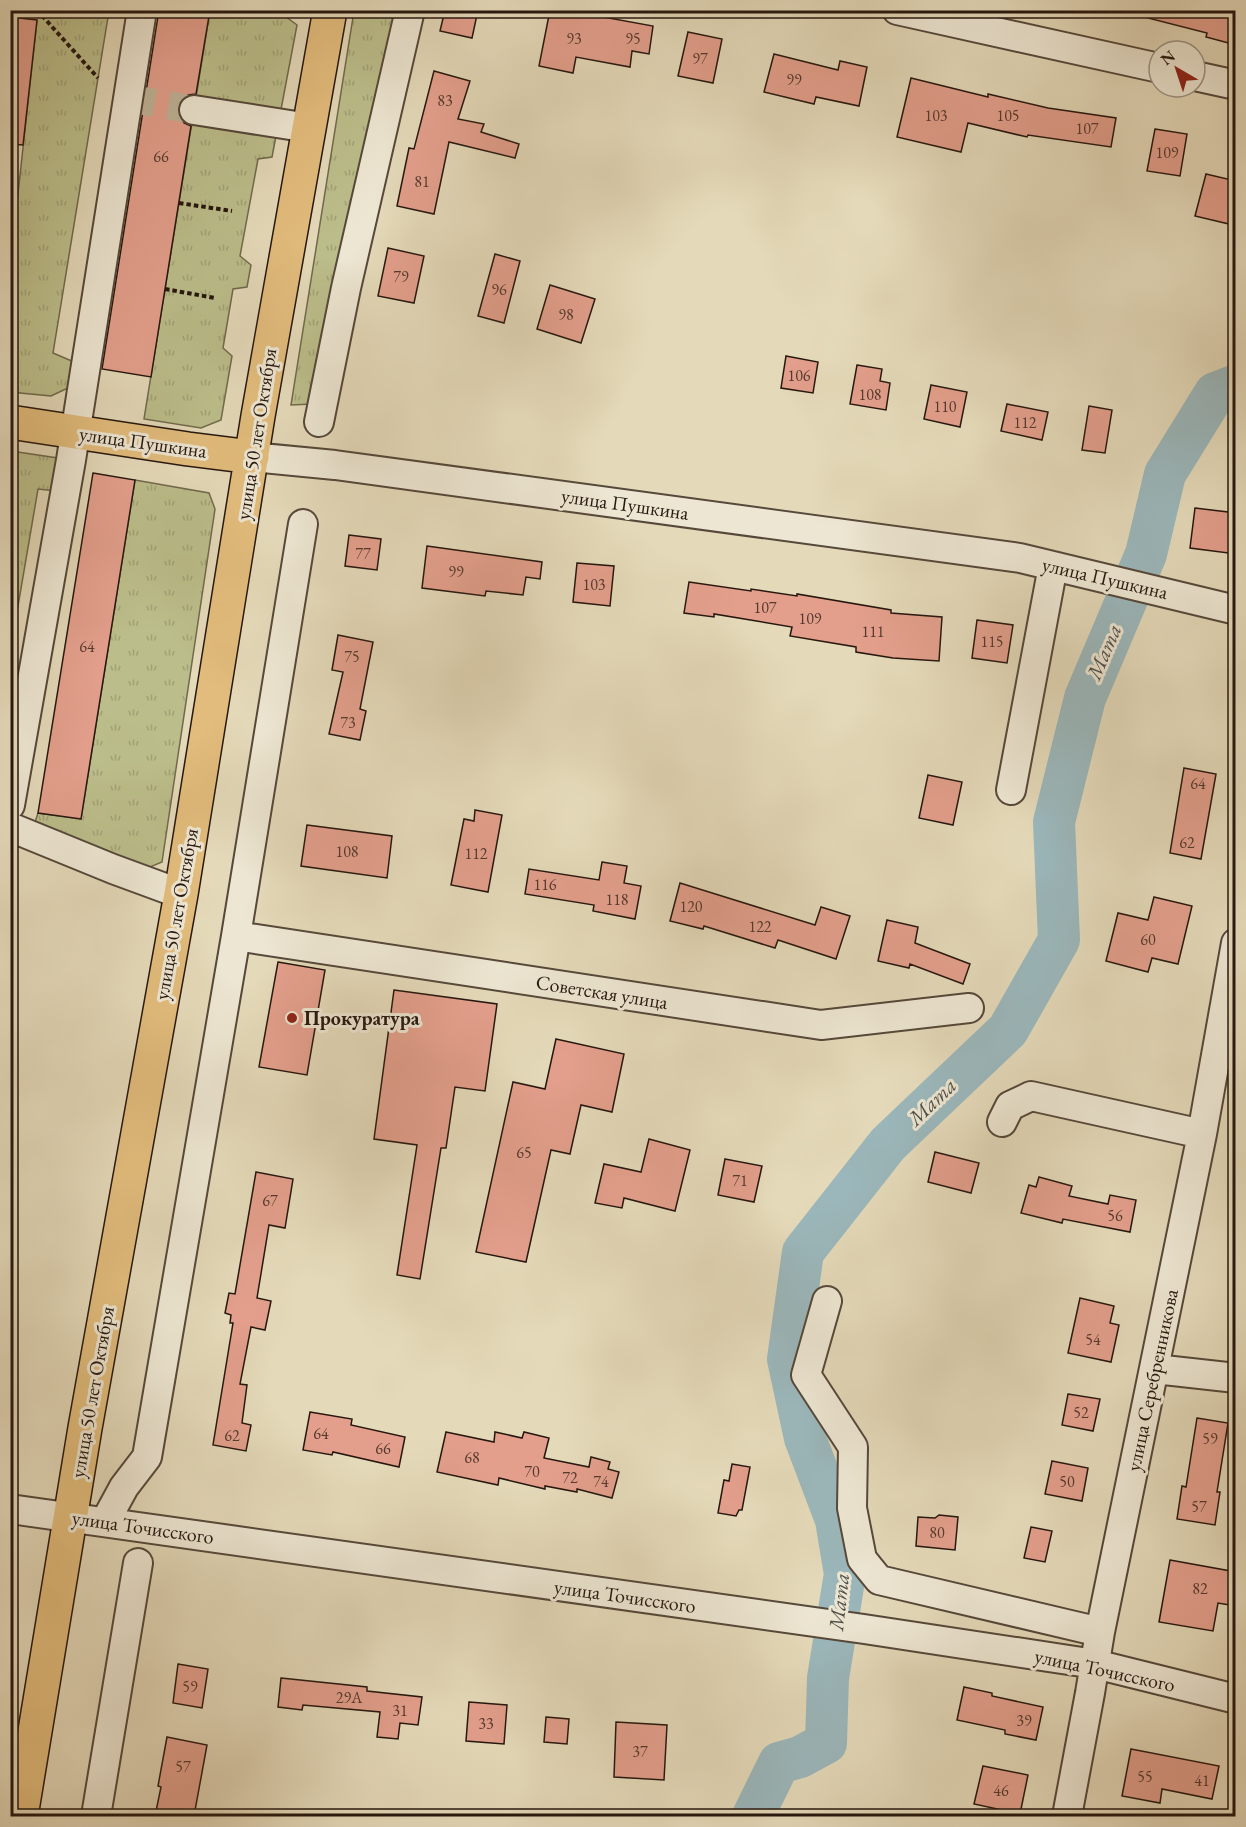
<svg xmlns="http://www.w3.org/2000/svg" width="1246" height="1827" viewBox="0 0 1246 1827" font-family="'EB Garamond',serif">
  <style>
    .grass { fill: url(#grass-tufts); stroke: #706a4c; stroke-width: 1.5 }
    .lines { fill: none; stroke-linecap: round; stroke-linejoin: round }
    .river { stroke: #9bb7bb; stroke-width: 42 }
    .building { fill: #e39f8c; stroke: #26170f; stroke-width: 1.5 }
    .minor-tunnel { stroke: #beb297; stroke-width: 28; stroke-dasharray: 28 14; stroke-linecap: butt }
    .minor-casing { stroke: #56483a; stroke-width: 32 }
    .major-casing { stroke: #26170f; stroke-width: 36 }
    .path { stroke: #26170f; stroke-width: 4; stroke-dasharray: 4.5 3; stroke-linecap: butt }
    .minor { stroke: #ede6d2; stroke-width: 28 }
    .major { stroke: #e2bc7c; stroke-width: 33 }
    .poi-dot { fill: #8f2418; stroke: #ede6d2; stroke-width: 2 }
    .labels { text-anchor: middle; stroke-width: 6; stroke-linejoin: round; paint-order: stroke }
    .number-label { font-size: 16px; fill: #55392e }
    .street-label { font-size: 20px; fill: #26170f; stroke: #ede6d2 }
    .poi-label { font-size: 20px; font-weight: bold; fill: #26170f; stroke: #ede6d2; text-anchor: start }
    .water-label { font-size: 21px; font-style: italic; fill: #4f4f4b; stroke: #ede6d2 }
  </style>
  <defs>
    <pattern id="grass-tufts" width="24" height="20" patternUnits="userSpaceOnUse" patternTransform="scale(1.5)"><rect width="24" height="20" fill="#bbbd8a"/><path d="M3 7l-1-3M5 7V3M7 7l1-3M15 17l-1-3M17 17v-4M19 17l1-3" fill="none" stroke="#a1a276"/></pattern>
  </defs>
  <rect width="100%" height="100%" fill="#e4d9b9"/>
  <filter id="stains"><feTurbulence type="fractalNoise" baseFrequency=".00333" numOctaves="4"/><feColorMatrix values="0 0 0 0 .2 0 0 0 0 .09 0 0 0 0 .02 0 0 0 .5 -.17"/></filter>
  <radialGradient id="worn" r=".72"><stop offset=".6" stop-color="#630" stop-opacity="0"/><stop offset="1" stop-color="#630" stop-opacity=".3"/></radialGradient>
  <path class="grass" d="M11,11H109L53,353L74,362L68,388L51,396L10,392L11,257L37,21L11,17Z
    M210,11H278L297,25L272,157L258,159L240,256L251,265L247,287L233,289L223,348L232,356L221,420L201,428L144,419Z
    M354,11H395L312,404L291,405Z
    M11,451L71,460L65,492L38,489L11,647Z
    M135,480L209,493L215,509L162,862L143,870L33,828L38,813L81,819Z"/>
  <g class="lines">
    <path class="river" d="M753,1816L779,1763L800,1757L826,1743L828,1678L845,1574L836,1520L805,1438L788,1359L803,1252L888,1144L1008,1030L1059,940L1054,822L1085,698L1146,554L1165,474L1215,393L1236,385"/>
  </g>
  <path class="building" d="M159,10H210L196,94L188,95L181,100L178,107L179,116L184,123L191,126L151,377L102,369Z
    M445,10H478L472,38L440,31Z
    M550,10H565L653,26L649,54L632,51L630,67L576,57L573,73L539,66Z
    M1145,10H1236V45L1206,37L1207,33L1144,17Z
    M10,17L37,20L23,145L10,144Z
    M688,32L722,39L713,83L678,76Z
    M774,54L838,70L840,61L867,67L859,106L816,97L814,104L764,92Z
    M434,71L470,81L458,119L484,124L481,132L519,144L515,158L449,142L434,214L397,206L409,148L414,149Z
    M911,78L988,97V94L1048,108L1116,118L1111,147L1028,135L1027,137L968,123L961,152L897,137Z
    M1155,129L1187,134L1180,176L1147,171Z
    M1206,174L1236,181V197L1229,224L1195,216Z
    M388,248L424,256L414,303L378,296Z
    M495,254L520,261L504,323L478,316Z
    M550,285L595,299L581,343L537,329Z
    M786,356L818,362L813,393L781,388Z
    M857,365L882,369L880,381L890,383L886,410L850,404Z
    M931,385L967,392L960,427L924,419Z
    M1007,404L1048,412L1042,440L1001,431Z
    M1089,406L1112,410L1105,453L1082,450Z
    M93,473L135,480L81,819L38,813Z
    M1195,508L1236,513V554L1190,548Z
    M349,535L381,539L377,570L345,566Z
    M427,546L542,562L540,579L526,577L523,595L486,591L485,596L422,588Z
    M577,563L614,566L610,606L573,602Z
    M689,582L751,591V589L797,596V594L891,610V613L942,617L939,661L893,658L856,652V647L790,636L792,627L714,614V617L684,613Z
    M977,620L1013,625L1007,663L972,658Z
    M338,635L373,642L360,709L366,711L360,740L329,734L343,672L332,670Z
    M1184,768L1216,774L1201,859L1170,853Z
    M928,775L962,782L953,825L919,818Z
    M475,810L502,815L488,892L451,885L464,819L474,821Z
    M307,825L392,836L387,878L301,866Z
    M602,862L627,866L624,883L641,886L635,919L593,911L594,905L525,894L529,869L599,880Z
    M680,883L815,925L821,907L850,916L836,959L778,940L775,948L704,926L703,929L670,921Z
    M1154,897L1192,906L1178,964L1152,958L1148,972L1106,961L1118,913L1148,920Z
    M887,920L918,927L915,943L970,964L963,984L910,964L909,968L878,961Z
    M278,962L325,970L307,1075L259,1067Z
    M394,990L497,1004L485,1091L455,1087L446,1148H441L420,1279L397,1275L417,1145L374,1139Z
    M556,1039L624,1054L612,1112L581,1105L570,1154L551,1150L526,1262L476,1252L513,1082L545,1089Z
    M649,1139L690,1150L675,1211L624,1198L622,1208L595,1203L604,1164L641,1172Z
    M935,1152L979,1163L971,1193L928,1182Z
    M725,1159L762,1166L754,1202L718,1195Z
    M256,1172L293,1179L285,1228L269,1225L257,1298L271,1301L265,1330L251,1327L240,1384L247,1385L242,1423L251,1425L246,1451L213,1445L233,1323H230L231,1315L225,1313L229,1293L235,1294Z
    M1039,1177L1072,1186L1069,1196L1108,1204L1110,1195L1136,1200L1130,1232L1063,1219L1062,1223L1021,1213L1029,1185L1036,1187Z
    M1080,1298L1114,1306L1110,1323L1119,1325L1111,1362L1068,1353Z
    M1068,1394L1100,1399L1093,1431L1062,1425Z
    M310,1412L352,1419L351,1425L405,1437L399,1467L333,1452L332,1455L303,1450Z
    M1197,1418L1228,1423L1217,1492H1220L1215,1525L1177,1519L1182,1486L1186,1487Z
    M446,1432L494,1442L495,1432L522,1438L524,1432L549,1438L544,1458L589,1467L591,1457L610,1462L608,1469L619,1472L612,1498L577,1489V1492L545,1486V1489L499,1478L498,1485L437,1472Z
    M1052,1461L1088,1468L1082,1501L1045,1494Z
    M732,1464L750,1467L742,1510H739L736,1516L718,1513L724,1480L729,1481Z
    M939,1515L958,1517L955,1550L916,1546L918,1517L935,1518Z
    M1031,1527L1052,1531L1045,1562L1024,1558Z
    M1170,1560L1236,1572V1606L1218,1603L1213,1631L1159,1622Z
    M178,1664L208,1669L202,1708L173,1703Z
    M281,1678L367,1687V1691L422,1697L418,1725L400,1723L398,1739L377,1737L380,1712L303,1705L302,1710L278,1707Z
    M964,1687L992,1693V1696L1043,1707L1036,1740L1005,1734V1730L957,1720Z
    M469,1702L507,1705L504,1744L466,1741Z
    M546,1717L569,1719L567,1744L544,1742Z
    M616,1722L667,1725L664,1780L614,1777Z
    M167,1737L207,1745L194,1816H155L161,1787L158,1786Z
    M1131,1749L1219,1766L1212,1799L1162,1789L1160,1803L1122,1796Z
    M983,1766L1028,1775L1020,1814L974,1804Z"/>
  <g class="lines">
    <path class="minor-tunnel" d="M127,98L194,110"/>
    <defs>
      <path id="minor" d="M897,10L1159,68
        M1195,76L1236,85
        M194,110L309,128
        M319,422L346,288L410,10
        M252,457L335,465L1020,558L1236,610
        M1011,790L1053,566
        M10,805L71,460L142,10
        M10,827L113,869L181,894
        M236,936L821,1025L969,1008
        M1002,1122L1010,1106L1031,1096L1202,1134
        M827,1301L806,1375L853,1447L852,1508L862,1559L879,1580L1100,1632
        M1155,1369L1236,1378
        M10,1509L864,1629L1095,1664L1236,1699
        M105,1522L124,1487L147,1457L236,936L303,524
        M96,1816L138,1563
        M1067,1816L1090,1693L1100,1632L1202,1134L1236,943"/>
      <path id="major" d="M10,422L188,449L252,457
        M21,1816L85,1428L181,894L258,416L330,10"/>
    </defs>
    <use href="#minor" class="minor-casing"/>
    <use href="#major" class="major-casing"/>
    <path class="path" d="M37,10L98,78
      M179,203L232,211
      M165,289L215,298"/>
    <use href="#minor" class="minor"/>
    <use href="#major" class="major"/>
  </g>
  <circle class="poi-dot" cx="292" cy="1018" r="6"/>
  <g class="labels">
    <g class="number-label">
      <text x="574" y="44">93</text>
      <text x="633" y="44">95</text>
      <text x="700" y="64">97</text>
      <text x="794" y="85">99</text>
      <text x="445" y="106">83</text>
      <text x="936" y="121">103</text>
      <text x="1008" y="121">105</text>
      <text x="1087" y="134">107</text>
      <text x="1167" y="158">109</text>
      <text x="161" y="162">66</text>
      <text x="422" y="187">81</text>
      <text x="401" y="282">79</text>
      <text x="499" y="295">96</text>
      <text x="566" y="320">98</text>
      <text x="799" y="381">106</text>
      <text x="870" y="400">108</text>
      <text x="945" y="412">110</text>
      <text x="1025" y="428">112</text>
      <text x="363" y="559">77</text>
      <text x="456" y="577">99</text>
      <text x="594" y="590">103</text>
      <text x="765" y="613">107</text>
      <text x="810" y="624">109</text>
      <text x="873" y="637">111</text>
      <text x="992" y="647">115</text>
      <text x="87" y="652">64</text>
      <text x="352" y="662">75</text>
      <text x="348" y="728">73</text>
      <text x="1198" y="789">64</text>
      <text x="1187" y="848">62</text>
      <text x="347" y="857">108</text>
      <text x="476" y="859">112</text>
      <text x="545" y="890">116</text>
      <text x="617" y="905">118</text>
      <text x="691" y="912">120</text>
      <text x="760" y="932">122</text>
      <text x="1148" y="945">60</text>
      <text x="524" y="1158">65</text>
      <text x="740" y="1186">71</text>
      <text x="270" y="1206">67</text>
      <text x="1115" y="1221">56</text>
      <text x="1093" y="1345">54</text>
      <text x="1081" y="1418">52</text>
      <text x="321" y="1439">64</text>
      <text x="232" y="1441">62</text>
      <text x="1210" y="1444">59</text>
      <text x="383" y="1454">66</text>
      <text x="472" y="1463">68</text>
      <text x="532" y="1477">70</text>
      <text x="570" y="1483">72</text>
      <text x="601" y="1487">74</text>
      <text x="1067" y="1487">50</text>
      <text x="1199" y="1512">57</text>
      <text x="937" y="1538">80</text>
      <text x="1200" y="1594">82</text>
      <text x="190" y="1692">59</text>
      <text x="349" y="1703">29А</text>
      <text x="400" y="1716">31</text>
      <text x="1024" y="1726">39</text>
      <text x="486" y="1729">33</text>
      <text x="640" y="1757">37</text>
      <text x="183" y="1772">57</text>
      <text x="1145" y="1782">55</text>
      <text x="1202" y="1786">41</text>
      <text x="1001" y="1796">46</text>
    </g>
    <g class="street-label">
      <text transform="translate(256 434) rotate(-81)" y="7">улица 50 лет Октября</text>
      <text transform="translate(143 442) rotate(8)" y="7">улица Пушкина</text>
      <text transform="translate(625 504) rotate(8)" y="7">улица Пушкина</text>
      <text transform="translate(1105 578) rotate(13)" y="7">улица Пушкина</text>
      <text transform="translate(176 914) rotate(-80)" y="7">улица 50 лет Октября</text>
      <text transform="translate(602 992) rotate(9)" y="7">Советская улица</text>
      <text transform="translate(1152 1380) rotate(-78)" y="7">улица Серебренникова</text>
      <text transform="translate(92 1392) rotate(-80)" y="7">улица 50 лет Октября</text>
      <text transform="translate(143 1527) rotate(8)" y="7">улица Точисского</text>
      <text transform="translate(625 1596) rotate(8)" y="7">улица Точисского</text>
      <text transform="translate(1105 1670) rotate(12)" y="7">улица Точисского</text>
    </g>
    <g class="poi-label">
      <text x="304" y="1025">Прокуратура</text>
    </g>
    <g class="water-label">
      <text transform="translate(1104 652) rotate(-67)" y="7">Мата</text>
      <text transform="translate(932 1102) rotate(-44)" y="7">Мата</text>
      <text transform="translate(839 1602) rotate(-84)" y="7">Мата</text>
    </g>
  </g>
  <rect width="1246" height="1827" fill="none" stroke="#e4d9b9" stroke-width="36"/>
  <rect x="12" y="12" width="1222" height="1803" fill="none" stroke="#26170f" stroke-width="3"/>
  <rect x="18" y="18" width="1210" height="1791" fill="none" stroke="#26170f" stroke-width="1.5"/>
  <g transform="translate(1177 69) rotate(321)"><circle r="28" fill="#ede6d2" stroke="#9d9384" stroke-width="1.5"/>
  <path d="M0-4.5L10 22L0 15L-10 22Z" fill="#8f2418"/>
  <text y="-9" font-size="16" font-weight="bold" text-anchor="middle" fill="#26170f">N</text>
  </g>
  <rect width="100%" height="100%" filter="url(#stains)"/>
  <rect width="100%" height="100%" fill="url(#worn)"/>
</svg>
